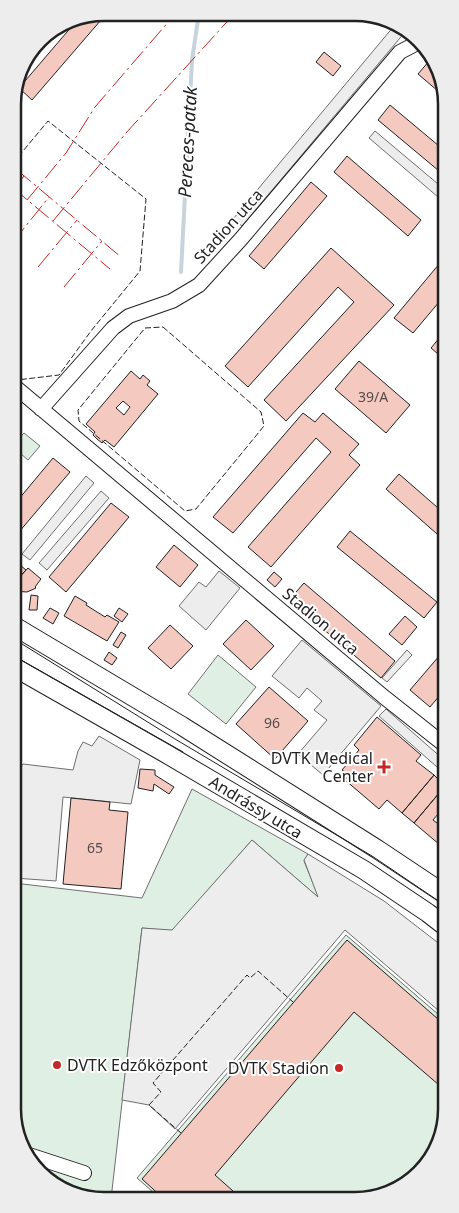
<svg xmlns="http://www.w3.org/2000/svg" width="459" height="1213" viewBox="0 0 459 1213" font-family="'Noto Sans',sans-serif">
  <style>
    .green { fill: #e0efe3; stroke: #6f6f6f }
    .parking { fill: #ededed; stroke: #6f6f6f }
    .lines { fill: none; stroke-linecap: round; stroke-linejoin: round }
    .stream { stroke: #c7d3dd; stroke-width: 4 }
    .building { fill: #f3c9c0; stroke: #222; fill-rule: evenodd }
    .minor-casing { stroke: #222; stroke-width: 16 }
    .major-casing { stroke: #222; stroke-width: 20 }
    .minor { stroke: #fff; stroke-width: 14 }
    .major { stroke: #fff; stroke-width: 18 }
    .tram { stroke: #222; stroke-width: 1 }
    .fence { stroke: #222; stroke-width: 1; stroke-dasharray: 6 2.5; stroke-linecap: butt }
    .power { stroke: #c62828; stroke-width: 1; stroke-dasharray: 18 4 2.5 4; stroke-linecap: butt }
    .poi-dot { fill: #c62828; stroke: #fff; stroke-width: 2 }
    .labels { text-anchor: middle; stroke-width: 4; stroke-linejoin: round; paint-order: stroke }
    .number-label { font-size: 14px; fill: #564c4a }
    .street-label { font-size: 16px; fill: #222; stroke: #fff }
    .poi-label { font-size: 16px; fill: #222; stroke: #fff; text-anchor: end }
    .water-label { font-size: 18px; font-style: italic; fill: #222; stroke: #fff }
    .rim { fill: none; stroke: #222; stroke-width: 2.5 }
  </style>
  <rect width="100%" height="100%" fill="#fff"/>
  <path class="green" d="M24,433L40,446L28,460L13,447V445Z
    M218,655L256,687L226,724L188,694Z
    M192,789L308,854L304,861L319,898L252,840L172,931L142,928L111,1199H86L39,1173L14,1127V883L142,898Z
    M346,935L446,1021V1114L424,1169L373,1199H161L137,1178Z"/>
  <path class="parking" d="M394,26L405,32L242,226L233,219Z
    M375,131L444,189L438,197L369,138Z
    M86,476L94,483L30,560L22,554Z
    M101,491L109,498L47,570L39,563Z
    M219,571L240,588L206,630L179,606L199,582L206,587Z
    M302,640L381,706L323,775L298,754L327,720L314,710L322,701L307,688L299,698L272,676Z
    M407,650L412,655L387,682L382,678Z
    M386,709L443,759L437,767L379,716Z
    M99,736L140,760L131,804L63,797L56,881L14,878V775L23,764L73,770L78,751L83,742L92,746Z
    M252,840L318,897L304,860L308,854L384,901L446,949V1017L345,930L175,1129L149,1105L122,1100L142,928L172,930Z
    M14,998L20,999L14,1084Z"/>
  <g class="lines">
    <path class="stream" d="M181,272L192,60L199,13"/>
  </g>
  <path class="building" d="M105,12L107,13L32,100L19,88L73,25Z
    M324,52L341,66L333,76L316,62Z
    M430,60L445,86V97L418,74Z
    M390,105L445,151V176L378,120Z
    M347,156L421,220L408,236L334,172Z
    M311,182L327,196L264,269L249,256Z
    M331,248L394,305L286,421L264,400L354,302L338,287L248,387L225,366Z
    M445,257V295L413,333L394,318Z
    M445,331V360L431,348Z
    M359,361L410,405L386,433L335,389Z
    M131,371L140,379L143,375L150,381L147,385L158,394L114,447L105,440L102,443L97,439L93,435L95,432L86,424ZM123,401L130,407L124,415L116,408Z
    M303,413L315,422L323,413L359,444L349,455L360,465L271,567L248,547L331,452L316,438L233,533L213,517Z
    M53,458L70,472L13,539V506Z
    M399,474L445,514V541L386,489Z
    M111,503L129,517L66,592L49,577Z
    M350,531L437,602L424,618L337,547Z
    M174,545L198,565L180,587L156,567Z
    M13,559L26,570L13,584Z
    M28,568L41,579L35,587L36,588L27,592L13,591V584Z
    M274,572L282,579L275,587L267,580Z
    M304,583L395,661L381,678L289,600Z
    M31,595L38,596L37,610H29Z
    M75,596L87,603L86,605L105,617L107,615L119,622L107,641L64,616Z
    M50,608L59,613L53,624L43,618Z
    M119,608L128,614L122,622L114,616Z
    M405,616L417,627L402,645L389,634Z
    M246,620L274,646L251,670L223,644Z
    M170,625L193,646L171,669L148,648Z
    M121,632L126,635L118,648L113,645Z
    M446,648V688L430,707L410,690Z
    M109,652L117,658L112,665L104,660Z
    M269,687L308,721L275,759L236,724Z
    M377,717L421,755L416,761L434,775L402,813L387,800L379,809L345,780L349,775L342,770L359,750L354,745Z
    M140,769L155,770V775L174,787L169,794L154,784L153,791L138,788Z
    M434,775L445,786L414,823L402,813Z
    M445,786L446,809L444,807L433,820L437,823L446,813V850L414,823Z
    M71,798L110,802L109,810L128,812L121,889L63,884Z
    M347,940L446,1026V1091L354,1012L215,1175L242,1199H164L142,1179Z"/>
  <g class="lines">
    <defs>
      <path id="minor" d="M13,385L384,697L446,746
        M41,409L113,328L129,316L172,301L199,285L241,239L400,52L421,41
        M29,1155L84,1173"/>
      <path id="major" d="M14,626L182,726L377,849L446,895
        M14,667L165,753L364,870L428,913L446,927"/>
    </defs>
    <use href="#minor" class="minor-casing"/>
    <use href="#major" class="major-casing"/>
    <use href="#minor" class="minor"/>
    <use href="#major" class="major"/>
    <path class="tram" d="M14,639L175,739L372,856L446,906
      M14,656L183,752"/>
    <path class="fence" d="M13,163L48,121L146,199L140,271L91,331L59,375L17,380L13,377
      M163,327L261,412L264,426L196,509L185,511L79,421L78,410L145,328Z
      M181,1133L149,1105L161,1092L153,1083L247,975L250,978L258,971L293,1002"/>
    <path class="power" d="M17,170L121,257
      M13,188L110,269
      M13,190L24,176
      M27,200L66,153L95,107L176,13
      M53,221L126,133L235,13
      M13,242L49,197
      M38,267L77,220
      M64,287L102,241"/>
  </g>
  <g class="poi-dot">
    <path d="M381.5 759.5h5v5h5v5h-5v5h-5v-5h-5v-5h5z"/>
    <circle cx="57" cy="1065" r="5"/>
    <circle cx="339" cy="1068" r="5"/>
  </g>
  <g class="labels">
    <g class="number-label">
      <text x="373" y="402">39/A</text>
      <text x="272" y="728">96</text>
      <text x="95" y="853">65</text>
    </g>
    <g class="street-label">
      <text transform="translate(228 226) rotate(-48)" y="6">Stadion utca</text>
      <text transform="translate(321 621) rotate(40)" y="6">Stadion utca</text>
      <text transform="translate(256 807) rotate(31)" y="6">Andrássy utca</text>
    </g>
    <g class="poi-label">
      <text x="373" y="764">DVTK Medical<tspan x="373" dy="18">Center</tspan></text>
      <text x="67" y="1071" text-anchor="start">DVTK Edzőközpont</text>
      <text x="329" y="1074">DVTK Stadion</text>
    </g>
    <g class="water-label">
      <text transform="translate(188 142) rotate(-87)" y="6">Pereces-patak</text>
    </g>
  </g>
  <path d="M0 0H459V1213H0ZM104 21H355A83 83 0 0 1 438 104V1109A83 83 0 0 1 355 1192H104A83 83 0 0 1 21 1109V104A83 83 0 0 1 104 21Z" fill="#ededed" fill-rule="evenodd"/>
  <path class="rim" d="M104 21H355A83 83 0 0 1 438 104V1109A83 83 0 0 1 355 1192H104A83 83 0 0 1 21 1109V104A83 83 0 0 1 104 21Z"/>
</svg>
